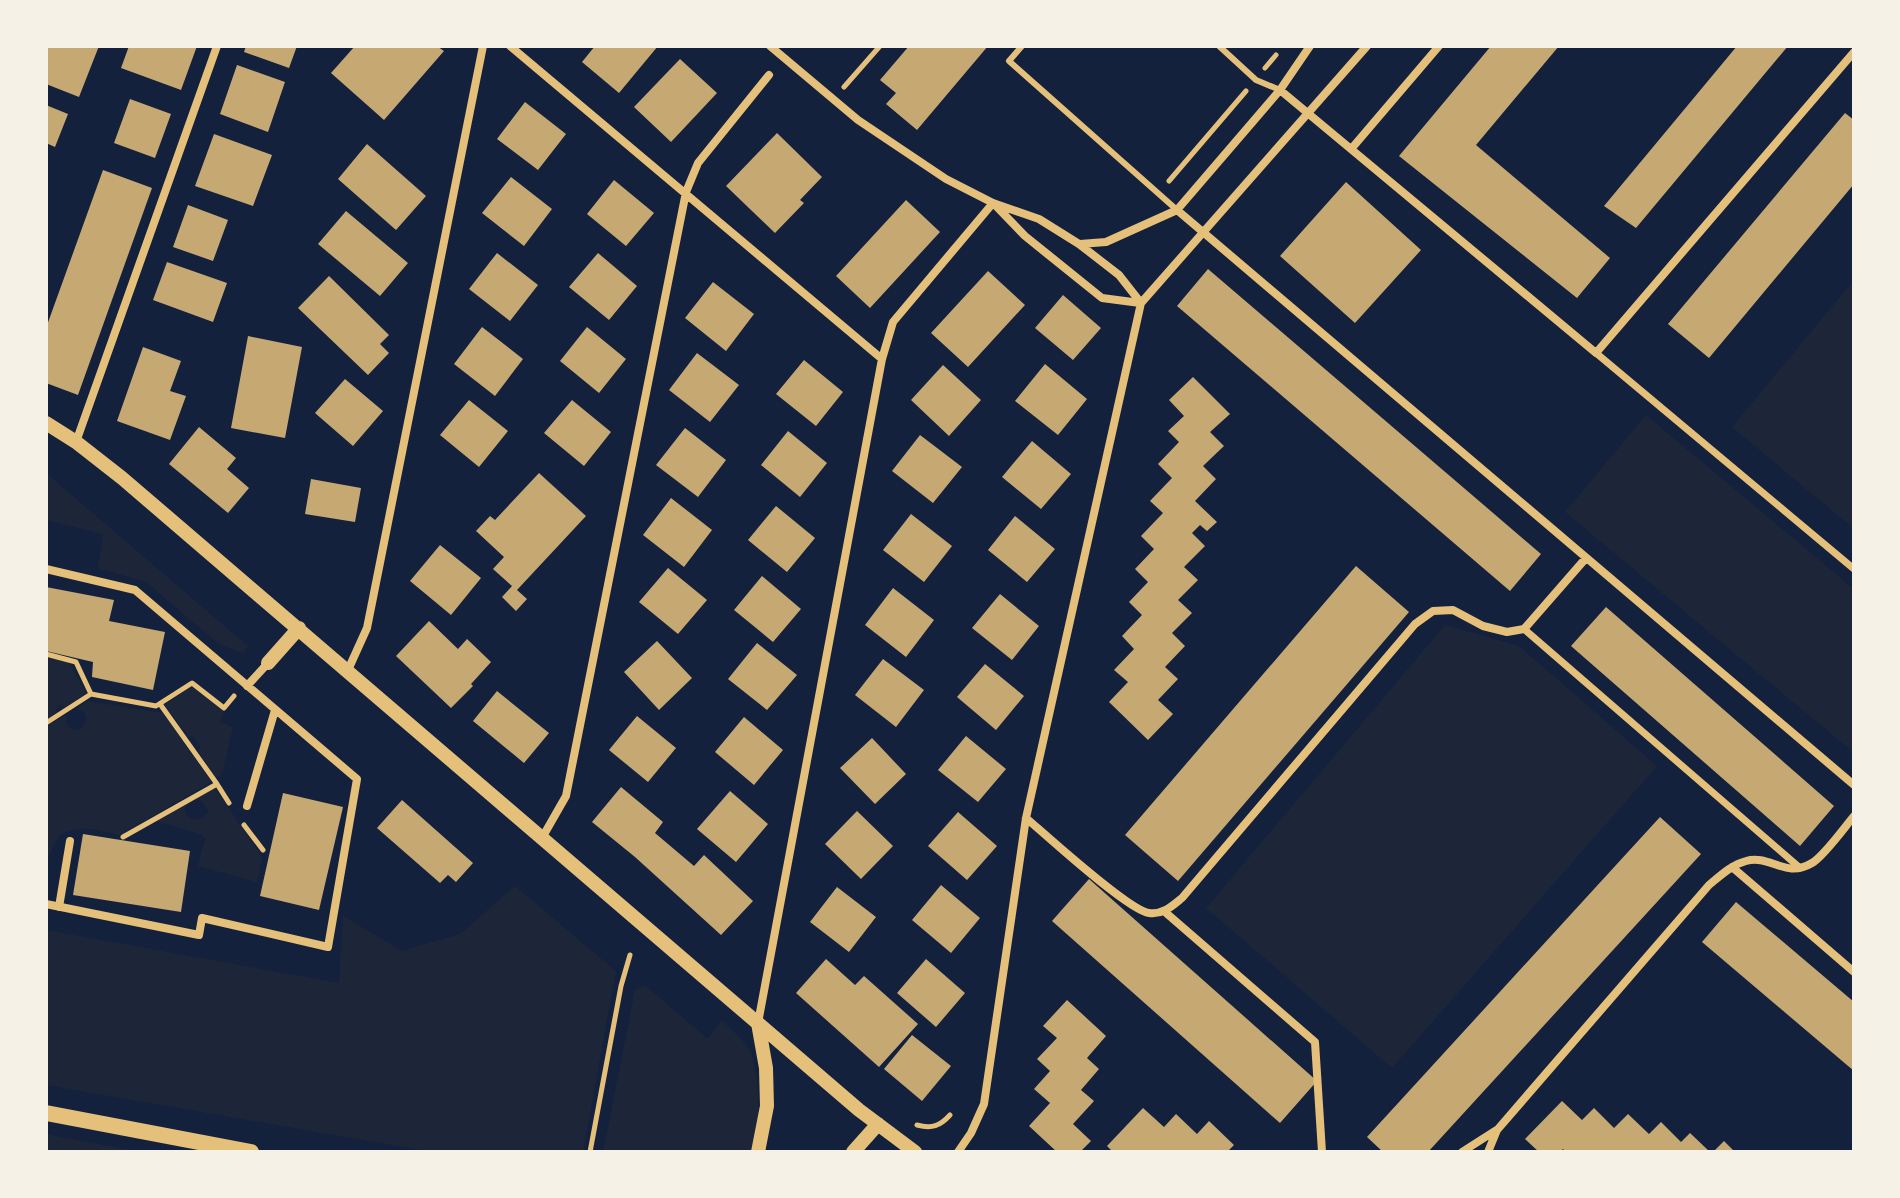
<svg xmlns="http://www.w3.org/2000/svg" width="1900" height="1198" viewBox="0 0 1900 1198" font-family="Manrope,sans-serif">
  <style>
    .green { fill: #1d2539 }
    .building { fill: #c6a872 }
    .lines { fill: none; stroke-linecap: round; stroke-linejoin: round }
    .path { stroke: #e5c07b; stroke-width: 5 }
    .service { stroke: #e5c07b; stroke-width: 6 }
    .pedestrian { stroke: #e5c07b; stroke-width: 7 }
    .minor { stroke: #e5c07b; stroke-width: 8 }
    .tertiary { stroke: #e5c07b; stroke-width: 14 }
    .secondary { stroke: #e5c07b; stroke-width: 16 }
  </style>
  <rect width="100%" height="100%" fill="#14213d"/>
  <path class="green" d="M1854,280V529L1732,427Z
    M1646,415L1854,589V753L1565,512Z
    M46,473L248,646L243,653L220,645L146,582L98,568L103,534L46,520Z
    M1445,625L1519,646L1657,766L1392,1068L1206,908Z
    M46,657L68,662L87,693L64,708L62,704L55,709L57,713L46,720Z
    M191,686L224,711L220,722L233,727L222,774L215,778L198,750L201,747L193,735L189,738L165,705Z
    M88,701L163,713L211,782L120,835C96,830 83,824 59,835L47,860L46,859V727L66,715L67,726L74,730L81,729L87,718L84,712L76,709Z
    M215,788L262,857L257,882L198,866L205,839L201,834L156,821L186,803L185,813L191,819C199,820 203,818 208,812C205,804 202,800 194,799Z
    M515,886L616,971L583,1152H432L46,1085V930L339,983L343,916L402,951L460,934Z
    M645,985L708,1039L722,1020C731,1030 746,1041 751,1053C759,1073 763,1135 750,1152H603L635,990Z
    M46,1134L140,1152H46Z"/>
  <path class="building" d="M46,46H99L79,97L46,84Z
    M129,46H197L181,90L121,68Z
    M246,46H297L289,68L244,52Z
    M355,46H437L444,51L384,120L331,73Z
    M595,46H658L619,93L582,62Z
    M909,46H988L917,130L886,104L896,93L880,80Z
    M1491,46H1559L1476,145L1610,258L1577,298L1399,156Z
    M1737,46H1788L1636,228L1604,206Z
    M680,59L717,93L671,142L634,107Z
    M237,65L285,82L268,132L220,114Z
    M130,99L171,114L155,158L114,143Z
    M525,102L566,134L538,170L497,139Z
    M46,105L68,114L55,147L46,143Z
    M1845,113L1854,120V184L1709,358L1668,324Z
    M777,133L822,177L800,200L804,203L775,233L726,186Z
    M214,134L272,155L253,206L195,186Z
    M367,144L426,196L396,230L338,179Z
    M103,170L152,188L78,395L46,383V328Z
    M511,177L552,209L524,246L482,213Z
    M614,180L654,213L626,246L587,214Z
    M1346,182L1421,250L1355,323L1280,256Z
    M906,200L940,232L870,308L836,276Z
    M188,205L228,220L213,261L173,247Z
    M346,211L408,263L380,296L318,244Z
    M497,253L538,285L510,321L469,289Z
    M598,253L637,286L609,320L569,287Z
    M167,262L227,283L213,322L153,300Z
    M1208,269L1541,554L1510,591L1177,306Z
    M988,271L1025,305L968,367L931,333Z
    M329,276L389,335L380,344L389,353L368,375L298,308Z
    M713,282L754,314L726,351L685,318Z
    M1063,295L1101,328L1073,360L1035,328Z
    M482,327L523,359L495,396L454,364Z
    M587,327L626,359L599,393L560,361Z
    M248,336L302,347L285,438L231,428Z
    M143,347L181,361L170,391L186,396L170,440L117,421Z
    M697,353L739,385L710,422L669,390Z
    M804,360L843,392L816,426L776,394Z
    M1045,364L1087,399L1058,435L1015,401Z
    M943,365L981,400L949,436L911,400Z
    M1193,377L1230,414L1210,432L1224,446L1203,466L1216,479L1195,501L1217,522L1207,531L1200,525L1192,533L1205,546L1184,567L1198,580L1178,600L1192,613L1172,633L1185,646L1165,667L1178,679L1158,700L1173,714L1148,740L1109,702L1128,682L1114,670L1134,649L1122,636L1142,615L1129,602L1148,582L1135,569L1154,549L1141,536L1163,513L1150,501L1172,478L1158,464L1179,442L1168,431L1184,416L1169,400Z
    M345,379L383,411L353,446L315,413Z
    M469,400L508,431L479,467L440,435Z
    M572,400L611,432L584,466L544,433Z
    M199,427L236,458L227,469L249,488L228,513L169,464Z
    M685,428L726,460L698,497L656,465Z
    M788,431L827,463L800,497L761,465Z
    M920,435L962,467L933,503L892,471Z
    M1032,441L1071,474L1041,509L1002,477Z
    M539,473L586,516L517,590L527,599L516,611L502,597L512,586L493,569L504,557L476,531L490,516L495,520Z
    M311,479L361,488L355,522L305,514Z
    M671,498L712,530L684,567L643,535Z
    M776,506L815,538L787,572L748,540Z
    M911,514L952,546L924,582L883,550Z
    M1015,516L1055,549L1027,582L988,550Z
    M440,545L481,578L451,615L410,581Z
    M1356,566L1409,612L1178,881L1125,835Z
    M668,568L707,600L678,634L639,602Z
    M762,576L801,609L773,642L734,610Z
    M46,587L114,600L109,621L165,632L153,690L92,677L93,662L46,651Z
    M893,588L934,620L906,657L865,625Z
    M1000,594L1039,626L1012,660L972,628Z
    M1606,607L1834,806L1800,846L1571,646Z
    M429,621L458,649L467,639L491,662L471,684L473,686L451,708L396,656Z
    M657,641L692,678L659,710L624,672Z
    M757,643L797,675L767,710L728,679Z
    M883,659L924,690L896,727L855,695Z
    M985,664L1024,696L996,730L957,697Z
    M497,691L549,733L524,763L473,721Z
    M637,716L676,748L648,782L609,750Z
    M744,717L783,750L754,785L715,752Z
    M966,736L1006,769L978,802L938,770Z
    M872,738L906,774L875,804L840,768Z
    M621,787L663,822L655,833L694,866L704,855L753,901L721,935L635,857L592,822Z
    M730,791L768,824L736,862L697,829Z
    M283,793L343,807L319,910L260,896Z
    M402,800L473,863L456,882L448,875L440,883L377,828Z
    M857,811L893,846L861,879L825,844Z
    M958,812L997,846L967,880L928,846Z
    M1660,817L1701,854L1428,1152H1383L1367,1137Z
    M83,834L190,851L181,912L73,895Z
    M1089,879L1317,1081L1280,1123L1052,921Z
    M941,885L980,918L951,953L912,920Z
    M837,887L876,917L849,952L810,922Z
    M1736,902L1854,1002V1071L1702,942Z
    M826,959L855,985L864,976L918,1024L879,1067L796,993Z
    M926,959L965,993L936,1027L897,993Z
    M1067,1000L1106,1036L1087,1058L1099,1069L1081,1090L1094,1101L1073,1124L1091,1141L1080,1152H1057L1029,1126L1050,1103L1034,1089L1050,1071L1037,1059L1057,1038L1043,1026Z
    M912,1035L951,1066L922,1101L884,1069Z
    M1562,1101L1582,1120L1594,1108L1614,1128L1628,1114L1649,1134L1661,1122L1681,1142L1690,1133L1710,1152H1566L1563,1149L1560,1152H1539L1525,1139Z
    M1143,1108L1164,1127L1176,1114L1197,1134L1209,1121L1234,1145L1227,1152H1113L1107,1146Z
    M1724,1141L1735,1152H1713Z"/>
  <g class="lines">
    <path class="path" d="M1265,68L1276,55
      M844,87L880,46
      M1169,181L1246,91
      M46,654L76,662L91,694L156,706L192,683L224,708L234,696
      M46,723L91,694
      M217,784L229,803
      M244,825L263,850
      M123,837L217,784L160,704
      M917,1125C932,1129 940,1126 950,1115
      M590,1152L621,986L630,955"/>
    <path class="service" d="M1022,46L1009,61L1177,210
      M1219,46L1256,80L1280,90"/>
    <path class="pedestrian" d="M1596,353L1854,569
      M1524,629L1800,868"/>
    <path class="minor" d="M510,46L882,359
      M770,46L858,120L946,179L993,203L1039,219L1079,244L1119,275L1141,303
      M1280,90L1596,353L1854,52
      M1352,148L1439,46
      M997,207L1025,236L1102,298L1140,303
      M1177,210L1854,785
      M1080,244L1106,242L1177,210L1280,90L1310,46
      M76,442L217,46
      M46,569L135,590L357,779L328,947L202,918L199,935L46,904
      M348,670L367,628L483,46
      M247,686L268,663
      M247,806L275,710
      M1026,818C1047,836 1129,911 1149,913C1163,915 1172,906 1182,898L1415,624L1433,611L1453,610L1483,626L1507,632L1524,629L1586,558
      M542,838L566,796L686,192L698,163L769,75
      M1732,867L1854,972
      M59,907L70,841
      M1165,912L1315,1042L1322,1152
      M758,1023L882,359L893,322L993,203
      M958,1152L971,1133L984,1104L1026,818L1141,303L1367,46
      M1462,1152L1498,1129L1709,885C1720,876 1731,865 1746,861C1770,854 1785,879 1812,863C1824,856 1844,828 1854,816
      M1488,1152L1497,1130"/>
    <path class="tertiary" d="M46,423L76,442L122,478L859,1110L915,1152
      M268,663L299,628
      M758,1023L766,1068L767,1106L758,1152
      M853,1152L878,1124"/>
    <path class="secondary" d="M46,1113L251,1152"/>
  </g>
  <rect width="1900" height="1198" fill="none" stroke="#f6f1e7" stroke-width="96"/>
</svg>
